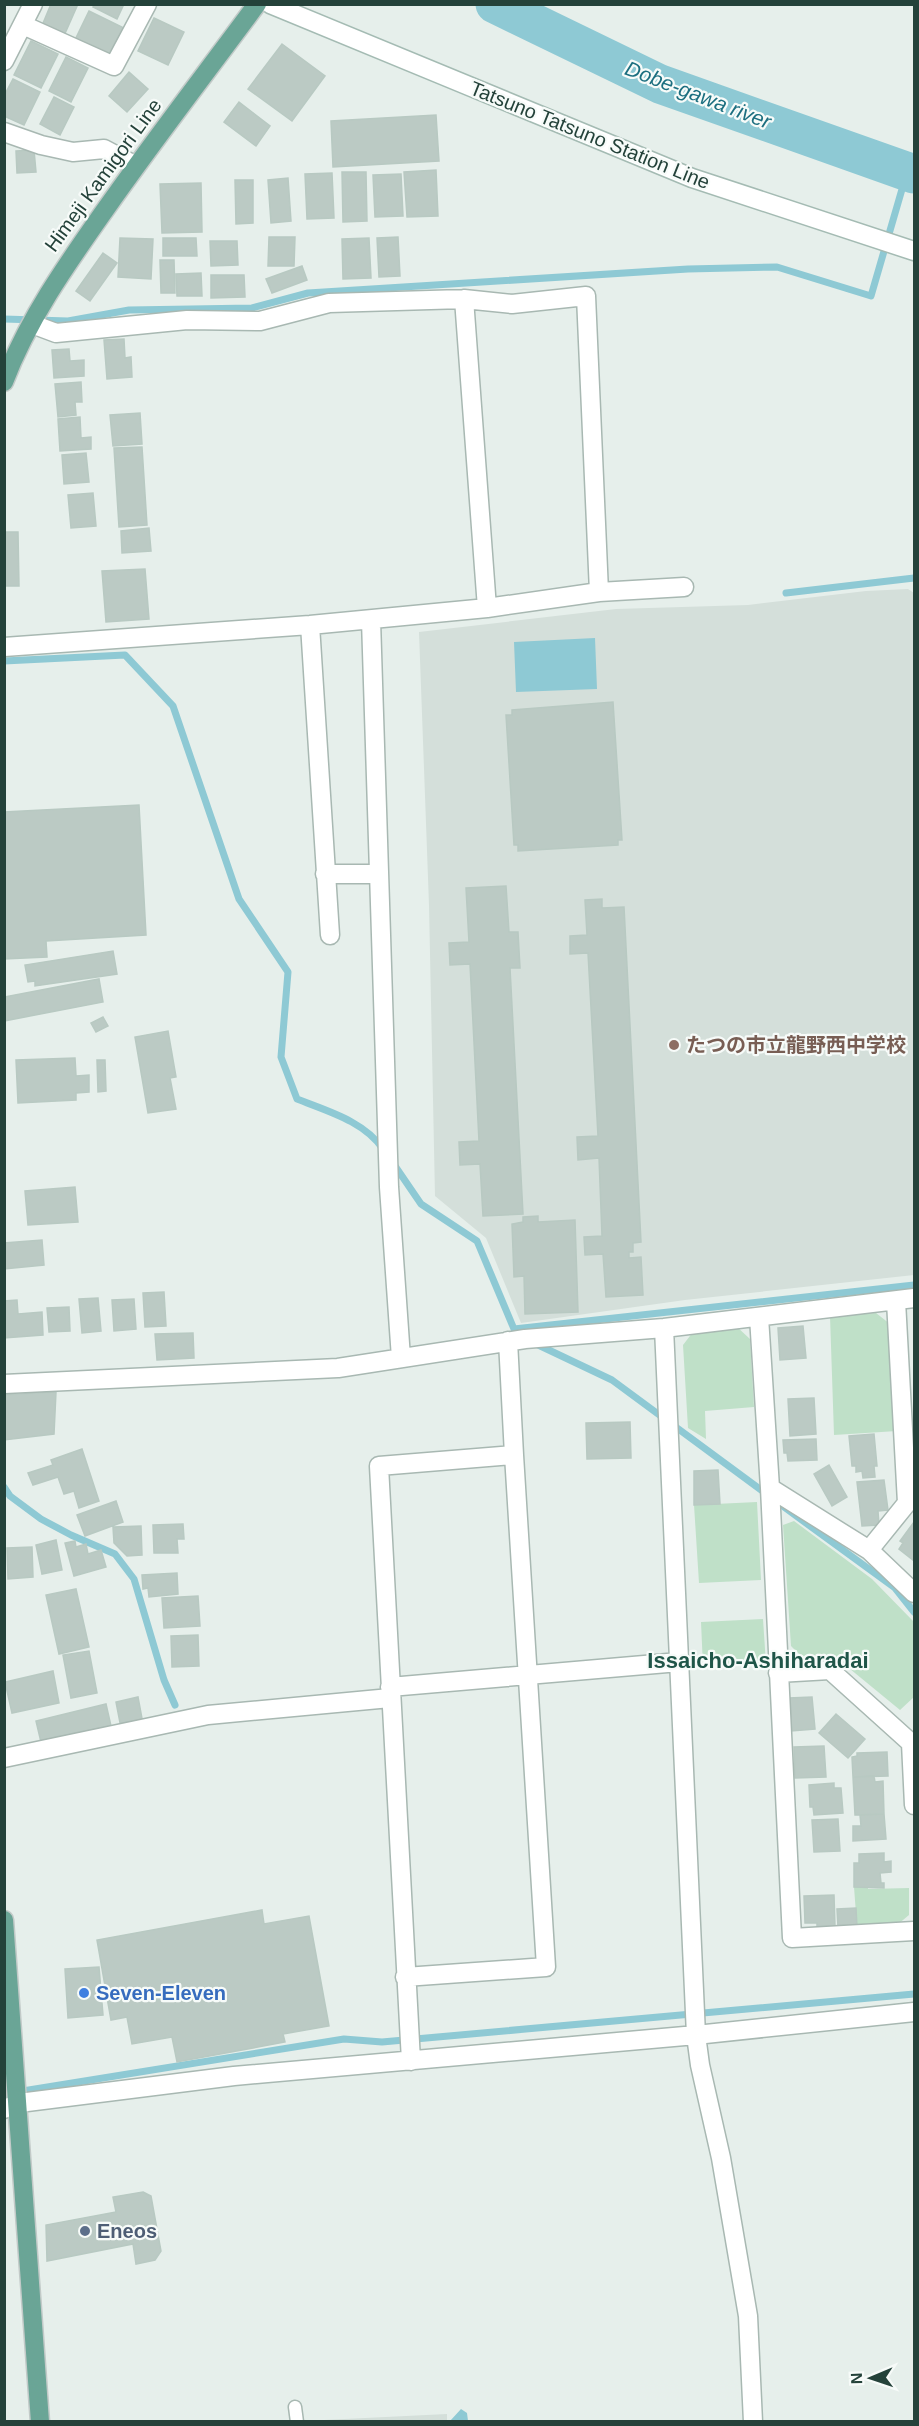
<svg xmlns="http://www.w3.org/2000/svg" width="919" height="2426" viewBox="0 0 919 2426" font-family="Arial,'Noto Sans JP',sans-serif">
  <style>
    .built { fill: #d4dfda }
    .green { fill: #bfe0c8 }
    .water { fill: #8ec9d4 }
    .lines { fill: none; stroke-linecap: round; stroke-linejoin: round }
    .stream { stroke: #8ec9d4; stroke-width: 7 }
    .river { stroke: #8ec9d4; stroke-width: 39 }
    .building { fill: #bbcac4; stroke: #b8c9c2; stroke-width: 1.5 }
    .lane-casing { stroke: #a8b8b2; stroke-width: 15 }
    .street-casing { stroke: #a8b8b2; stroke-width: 21 }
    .secondary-casing { stroke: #a4bbb3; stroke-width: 21 }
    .primary-casing { stroke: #c2cac8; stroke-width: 21 }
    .lane { stroke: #fff; stroke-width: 12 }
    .street { stroke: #fff; stroke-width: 18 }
    .secondary { stroke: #fff; stroke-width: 18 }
    .primary { stroke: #6aa596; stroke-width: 18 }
    .education-dot { fill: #8d6e63; stroke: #f7fbf9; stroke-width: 2 }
    .shop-dot { fill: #3f7fe0; stroke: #f7fbf9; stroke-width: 2 }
    .service-dot { fill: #5c6f8a; stroke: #f7fbf9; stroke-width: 2 }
    .labels { text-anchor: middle; stroke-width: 4.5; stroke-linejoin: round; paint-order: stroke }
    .street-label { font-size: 20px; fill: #24423a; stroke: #f7fbf9 }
    .education-label { font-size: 20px; font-weight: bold; fill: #785e54; stroke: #f7fbf9; text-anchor: start }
    .shop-label { font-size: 20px; font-weight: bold; fill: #366cbe; stroke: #f7fbf9; text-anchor: start }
    .service-label { font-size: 20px; font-weight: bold; fill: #4e5e75; stroke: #f7fbf9; text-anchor: start }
    .water-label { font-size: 21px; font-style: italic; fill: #1c6f80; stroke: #f7fbf9 }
    .quarter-label { font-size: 22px; font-weight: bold; fill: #1f5548; stroke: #f7fbf9 }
  </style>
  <rect width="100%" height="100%" fill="#e6efeb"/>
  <path class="built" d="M908,589L914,593V1275L685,1300L521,1323L486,1238L435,1196L429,905L419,632L616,609L748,605L866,591Z
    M447,2414V2421H308L324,2420Z"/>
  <path class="green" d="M876,1313L890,1324L897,1431L834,1435L830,1316Z
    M736,1326L750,1339L754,1407L705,1411L706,1439L688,1428L683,1345L693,1332Z
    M757,1502L761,1580L699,1583L694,1505Z
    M794,1521L872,1579L914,1622V1697L900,1710L833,1655L802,1657L791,1646L783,1525Z
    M763,1619L766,1664L703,1667L701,1622Z
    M868,1886V1889L909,1888V1915L897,1925L857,1927L854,1887Z"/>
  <path class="water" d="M595,638L597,689L516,692L514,642Z
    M461,2409L467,2413L468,2421H450Z"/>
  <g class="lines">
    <path class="stream" d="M4,319L68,321L129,310L252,308L308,293L688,269L777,267L871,296L907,172
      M786,593L914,578
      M4,661L125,655L173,706L239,899L288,972L281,1057L297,1099C327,1111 364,1121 383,1149
      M393,1163L421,1204L477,1241L514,1329L522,1336
      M514,1329L914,1285
      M534,1343L612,1380L768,1495
      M4,1487L10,1496L41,1519L71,1535L115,1554L134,1579L164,1680L175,1705
      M784,1507L895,1588L914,1612
      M4,2094L344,2039L382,2042L914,1994"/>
    <path class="river" d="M495,4L660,84L914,174"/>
  </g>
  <path class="building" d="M51,4H78L63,38L41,28Z
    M95,4H124L117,19L93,7Z
    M89,11L126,29L111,58L75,40Z
    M154,18L184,32L168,65L138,51Z
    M31,41L58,54L41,88L14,75Z
    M282,44L325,76L292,121L248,89Z
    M66,57L88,68L71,102L49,91Z
    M129,72L148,89L127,112L109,96Z
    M13,79L40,92L24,125L4,116V96Z
    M54,97L74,107L60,135L40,124Z
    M239,102L270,126L256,146L224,122Z
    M436,115L439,161L333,167L331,121Z
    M34,150L36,172L17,173L16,151Z
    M436,170L438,216L407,217L404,172Z
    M342,172H366L367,221L343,222Z
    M332,173L334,218L307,219L305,174Z
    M401,174L403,216L375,217L373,175Z
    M288,178L291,221L271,223L268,180Z
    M235,180H253V223L236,224Z
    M201,183L202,232L162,233L160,184Z
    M269,237H295L294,266H268Z
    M398,237L400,276L379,277L377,238Z
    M120,238L153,239L151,279L118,277Z
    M163,238H196L197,256H163Z
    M369,238L371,278L343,279L342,239Z
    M210,241H237L238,265L211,266Z
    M103,253L117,263L90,301L76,291Z
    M160,260H174L175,293H161Z
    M302,266L307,280L272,293L266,279Z
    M201,273L202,296H177L176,274Z
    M211,275H244L245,297L211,298Z
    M124,339L125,358L131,357L132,377L107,379L104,340Z
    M69,349L70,361L84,360V376L54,378L52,350Z
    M81,382L82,402H75L76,415L58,417L55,384Z
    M140,413L142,444L113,446L110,415Z
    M80,417L81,438L91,437V449L60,451L58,419Z
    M142,447L147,525L119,527L114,448Z
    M86,453L89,482L64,484L62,455Z
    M93,493L96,526L71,528L68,495Z
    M149,528L151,551L122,553L121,531Z
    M4,532H18L19,586H4Z
    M145,569L149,619L106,622L102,571Z
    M613,702L622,840H618V845L518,851V845H514L506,715H512V710Z
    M139,805L146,935L46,941L47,957L4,959V812Z
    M506,886L509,932H518L520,968H510L523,1214L483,1216L480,1164L460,1165L459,1142L479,1141L470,964L450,965L449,943L469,942L466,888Z
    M602,899V908L624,907L641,1242L633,1243V1252H629V1258L641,1257L643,1295L606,1297L603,1254L585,1255L584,1237L602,1236L599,1158L578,1160L577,1137L598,1136L588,953L570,954V936L587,935L585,900Z
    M113,951L117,974L35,986V981L28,982L25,965Z
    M99,979L103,1002L4,1021V997Z
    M103,1017L108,1026L96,1032L91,1023Z
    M168,1031L176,1077L170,1078L176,1109L148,1113L135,1037Z
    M75,1058L76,1076L89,1075V1092L76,1093V1100L18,1103L16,1060Z
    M97,1060H105L106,1091L98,1092Z
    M75,1187L78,1222L28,1225L25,1191Z
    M538,1216V1222L575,1220L578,1312L525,1314L524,1276L514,1277L512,1224L523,1222V1217Z
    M42,1240L44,1265L4,1269V1243Z
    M164,1292L166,1326L145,1327L143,1293Z
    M98,1298L101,1331L82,1333L79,1299Z
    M134,1299L136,1329L114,1331L112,1300Z
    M17,1300L18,1314L42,1312L43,1335L4,1338V1301Z
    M69,1307L70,1331L49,1332L47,1308Z
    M803,1326L806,1358L780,1360L778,1328Z
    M193,1333L194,1358L157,1360L155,1334Z
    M56,1392L54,1434L4,1440V1395Z
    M814,1398L816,1434L790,1436L788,1399Z
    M630,1422L631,1458L587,1459L586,1423Z
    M874,1434L877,1466H874L875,1477L863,1478L862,1471L856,1472V1466H852L849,1436Z
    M816,1439L817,1460L788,1461L787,1453H784L783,1440Z
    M82,1449L99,1501L79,1508L74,1491L64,1494L58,1477L33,1485L28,1473L53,1465L51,1460Z
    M829,1465L847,1497L832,1506L814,1474Z
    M718,1470L720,1504L694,1505V1471Z
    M884,1480L888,1510L878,1511L879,1525L862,1526L857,1482Z
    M116,1501L123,1522L85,1536L77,1515Z
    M914,1522V1558L913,1560L899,1549L903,1543L900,1541Z
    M183,1524L184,1539H177L178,1553H154L153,1525Z
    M141,1526L142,1555L127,1556L114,1543L113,1527Z
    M56,1540L62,1570L42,1574L36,1545Z
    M75,1541L76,1547L86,1544L88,1554L101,1550L106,1567L74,1576L65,1543Z
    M32,1547L33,1577L8,1579L7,1548Z
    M177,1573L178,1594L149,1597L148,1588L143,1589L142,1575Z
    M76,1589L89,1647L59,1654L46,1595Z
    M198,1596L200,1626L164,1628L162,1598Z
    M198,1635L199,1666L172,1667L171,1636Z
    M89,1651L97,1693L71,1698L63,1655Z
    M53,1671L59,1703L12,1713L5,1682Z
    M138,1697L143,1724L121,1728L116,1702Z
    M812,1697L815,1729L791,1731L789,1698Z
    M106,1704L111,1726L41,1742L36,1721Z
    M836,1714L865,1739L848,1758L819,1733Z
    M824,1746L826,1777L795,1778L794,1747Z
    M887,1752L888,1776L853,1777L852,1757L857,1756V1753Z
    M874,1776L875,1782L883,1781L884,1814L855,1815L853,1777Z
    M834,1783V1788H841L843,1813L814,1815L813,1807H810L809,1785Z
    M884,1814L886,1839L853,1841V1826H861L860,1815Z
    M838,1819L840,1851L814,1852L812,1820Z
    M884,1853V1862L891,1861V1872L880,1873L881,1883H884V1888L854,1887V1863H859V1854Z
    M834,1895L835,1927L817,1928V1923H805L804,1896Z
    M856,1908L857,1927H838L837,1909Z
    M262,1910L264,1924L309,1916L329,2026L283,2034L285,2042L177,2062L172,2037L132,2044L127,2017L111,2020L97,1940Z
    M99,1967L103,2015L68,2018L65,1969Z
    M143,2192L151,2196L161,2251L155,2260L136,2264L133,2244L47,2261L46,2225L116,2212L113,2197Z"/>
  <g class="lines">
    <defs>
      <path id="lane" d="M295,2407L297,2422"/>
      <path id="street" d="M23,25L114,66L147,4
        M4,61L33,4
        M4,132L41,145L73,152L104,149L136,166
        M464,299L487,608
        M32,324L56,333L187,320L260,321L329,303L464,299L512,304L586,296L599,592
        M371,620L389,1187L401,1358
        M310,625L330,935
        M4,647L310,625L487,608L599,592L684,587
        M325,874H378
        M759,1317L770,1488L869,1550L914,1593
        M664,1328L696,2035L700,2065L721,2158L748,2316L753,2422
        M4,1384L338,1368L525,1339L664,1328L914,1298
        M770,1488L792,1938L914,1931
        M869,1550L907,1503L896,1301
        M778,1673L830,1670L911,1743L914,1805
        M390,1687L679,1662
        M4,1758L208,1715L390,1698
        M405,1977L546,1967L514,1455
        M411,2061L379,1466L514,1455L508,1341
        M4,2109L19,2103L234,2076L696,2035L914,2012"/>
      <path id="secondary" d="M270,4L692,178L914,251"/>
      <path id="primary" d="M4,382C28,319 67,264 105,210C154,140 206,73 257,4
        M4,1920L40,2422"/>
    </defs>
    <use href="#lane" class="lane-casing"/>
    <use href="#street" class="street-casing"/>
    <use href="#secondary" class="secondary-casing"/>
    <use href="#primary" class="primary-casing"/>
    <use href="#lane" class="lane"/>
    <use href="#street" class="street"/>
    <use href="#secondary" class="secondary"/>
    <use href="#primary" class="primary"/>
  </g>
  <circle class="education-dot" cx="674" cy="1045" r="6"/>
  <circle class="shop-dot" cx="84" cy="1993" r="6"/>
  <circle class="service-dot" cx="85" cy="2231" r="6"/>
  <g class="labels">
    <g class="street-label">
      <text transform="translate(590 135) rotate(22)" y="7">Tatsuno Tatsuno Station Line</text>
      <text transform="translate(103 175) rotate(-54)" y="7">Himeji Kamigori Line</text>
    </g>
    <g class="education-label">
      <text x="686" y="1052">たつの市立龍野西中学校</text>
    </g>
    <g class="shop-label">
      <text x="96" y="2000">Seven-Eleven</text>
    </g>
    <g class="service-label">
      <text x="97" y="2238">Eneos</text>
    </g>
    <g class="water-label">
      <text transform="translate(698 95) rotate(21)" y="7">Dobe-gawa river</text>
    </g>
    <g class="quarter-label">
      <text x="758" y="1668">Issaicho-Ashiharadai</text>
    </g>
  </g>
  <rect width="919" height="2426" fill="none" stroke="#24423a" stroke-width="12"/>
  <g transform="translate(871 2378) rotate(268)" stroke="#f7fbf9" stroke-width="4.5" paint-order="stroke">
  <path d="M0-4.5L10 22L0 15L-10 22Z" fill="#24423a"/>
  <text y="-9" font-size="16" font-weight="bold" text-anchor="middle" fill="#24423a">N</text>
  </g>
</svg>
